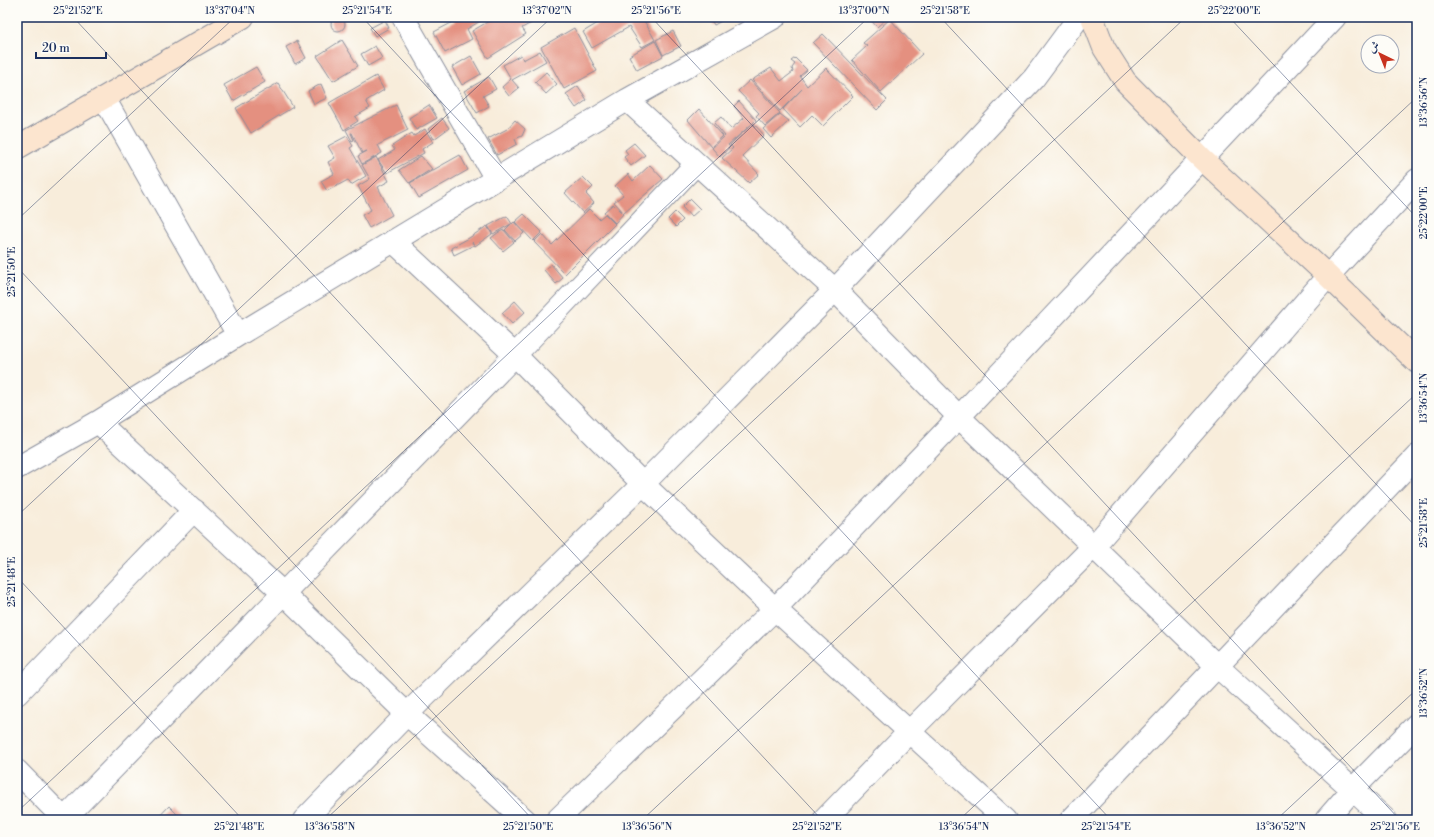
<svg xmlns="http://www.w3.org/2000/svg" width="1434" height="837" viewBox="0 0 1434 837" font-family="'Libre Bodoni',Amiri,serif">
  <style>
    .building { fill: #e49080 }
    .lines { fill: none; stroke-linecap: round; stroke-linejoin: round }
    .street-casing { stroke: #8a8e9c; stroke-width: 24 }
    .secondary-casing { stroke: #8a8e9c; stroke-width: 24 }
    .street { stroke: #fff; stroke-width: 22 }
    .secondary { stroke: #fce5cf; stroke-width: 22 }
    .ticks { fill: none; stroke: #1b2f5e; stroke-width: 1; stroke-opacity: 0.45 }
    .neatline { fill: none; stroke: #1b2f5e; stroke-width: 1.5 }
    .ticks-label { font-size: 10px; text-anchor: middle; fill: #1b2f5e }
  </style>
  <rect width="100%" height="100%" fill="#fdfcf7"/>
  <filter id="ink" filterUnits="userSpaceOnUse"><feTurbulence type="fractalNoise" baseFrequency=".025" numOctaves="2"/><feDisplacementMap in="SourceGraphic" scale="8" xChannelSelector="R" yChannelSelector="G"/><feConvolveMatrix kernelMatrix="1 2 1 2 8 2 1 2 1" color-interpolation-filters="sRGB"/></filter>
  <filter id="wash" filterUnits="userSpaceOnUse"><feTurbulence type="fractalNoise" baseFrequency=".012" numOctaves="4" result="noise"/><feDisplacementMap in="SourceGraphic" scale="16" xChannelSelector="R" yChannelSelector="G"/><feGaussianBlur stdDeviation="0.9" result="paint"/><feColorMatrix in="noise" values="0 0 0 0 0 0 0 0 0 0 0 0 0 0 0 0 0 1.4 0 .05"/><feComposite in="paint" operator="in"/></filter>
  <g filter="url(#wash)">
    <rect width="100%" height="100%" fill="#f8eddb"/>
    <g id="blocks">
      <path class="building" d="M453,17H487L467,29L472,39L445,53L434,32L455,21Z
        M496,17H542L522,28L526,34L488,58L472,31Z
        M608,17H623L627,24L624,17H642L655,40L642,47L629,27L592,48L583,32Z
        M665,17H676L668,22Z
        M709,17H726L727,18L714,25Z
        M868,17H888L877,27Z
        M331 24a7 7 0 1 1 14 0a7 7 0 1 1-14 0Z
        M890,19L922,54L881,92L852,60L867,46L863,43Z
        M385,20L389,28L375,36L370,28Z
        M574,28L597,71L564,89L541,47Z
        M673,31L681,46L663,55L656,40Z
        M823,34L887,100L877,110L813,43Z
        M342,40L358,66L333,81L317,56Z
        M297,41L306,58L295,64L286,47Z
        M655,41L663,56L637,70L629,56Z
        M375,46L382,58L368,66L361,54Z
        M540,51L546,61L512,80L519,88L509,96L502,87L511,79L503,65L521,55L523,60Z
        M471,56L481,74L462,85L452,67Z
        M795,58L807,70L800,76L807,86L826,68L853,96L823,126L812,115L800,127L783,109L802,89L780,111L752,80L771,68L781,81L793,72L792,68L795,64L791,61Z
        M256,67L265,82L233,101L224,85Z
        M546,72L557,84L546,94L535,82Z
        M376,76L384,90L366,101L370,108L355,117L358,121L344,130L329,103Z
        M489,77L496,89L483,96L489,106L477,113L464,91Z
        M750,80L780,113L765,126L756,116L759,113L738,91Z
        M278,83L293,107L251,133L236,108Z
        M321,84L327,98L314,104L308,91Z
        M578,86L587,100L576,108L566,94Z
        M739,101L756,120L753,123L764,135L742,156L759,174L749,183L722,158L733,148L730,145L752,124L728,145L730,147L720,157L712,148L725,136L714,123L721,117L731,129L744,118L734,106Z
        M396,105L408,130L378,145L382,153L362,164L358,156L367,151L362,153L352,133H351L354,140L352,141L346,130Z
        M429,105L437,118L416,130L409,118Z
        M699,109L723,136L711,147L688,120Z
        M780,114L789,121L771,138L763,129Z
        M442,118L449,128L434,139L428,129Z
        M515,120L525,129L522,136L515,139L517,144L497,155L488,139L507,129Z
        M425,129L433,142L422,149L424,153L387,173L378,160L395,150L392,146L412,133L414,136Z
        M347,136L353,146L350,148L366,176L351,185L348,180L327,191L321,181L334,174L328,162L335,158L328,146Z
        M634,143L645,155L631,166L624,157L628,154L625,150Z
        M460,155L468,170L419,198L410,183Z
        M421,156L432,169L409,183L399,170Z
        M376,157L389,181L378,187L392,215L369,228L362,215L371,210L358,186L370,179L362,165Z
        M650,165L663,179L624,213L614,202L623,195L615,186L628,174L633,181Z
        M583,177L593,187L586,194L594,203L583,213L565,193Z
        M690,199L700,209L691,217L682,207Z
        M613,204L623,214L615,223L604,212Z
        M589,209L599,219L605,214L615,224L565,274L534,242L542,234L552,245Z
        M675,212L683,220L676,227L668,219Z
        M524,214L542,232L533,241L515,222Z
        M507,216L512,224L514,222L524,233L515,241L505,230L511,224L493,234L488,226Z
        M487,226L492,234L475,246L472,242L474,245L454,255L451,248L469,238Z
        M504,230L514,242L503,251L491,238L499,232Z
        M551,264L563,278L556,284L544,270Z
        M515,301L525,312L512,324L502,313Z
        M169,806L181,818L179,820H156Z"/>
    </g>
  </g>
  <g filter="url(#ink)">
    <use href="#blocks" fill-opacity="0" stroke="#8a8e9c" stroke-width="1"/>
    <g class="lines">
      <defs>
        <path id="street" d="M403,17L496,179
          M104,98L238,335
          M627,100L835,290L959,417L1217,666L1386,820
          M393,241L515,355L643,484L775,609L1006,820
          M98,422L284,594L407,714L525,820
          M17,468L98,422L238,335L627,100L775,17
          M17,694L194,510
          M17,771L65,820
          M63,820L515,355L696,164
          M304,820L407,714L643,484L835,290L1034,78L1079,17
          M557,820L775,609L959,417L1335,17
          M824,820L909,732L1094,546L1328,276L1417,180
          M1071,820L1417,456
          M1326,820L1353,789L1417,724"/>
        <path id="secondary" d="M1092,17L1104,48L1125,81L1201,158L1328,276L1417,362
          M17,148L243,17"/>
      </defs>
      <use href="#street" class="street-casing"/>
      <use href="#secondary" class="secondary-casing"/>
      <use href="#street" class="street"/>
      <use href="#secondary" class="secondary"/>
    </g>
  </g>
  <path class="ticks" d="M73,17L822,820M362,17L1111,820M651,17L1400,820M940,17L1417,528M1229,17L1417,218M17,220L235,17M17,267L533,820M17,516L552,17M17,577L243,820M17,812L869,17M325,820L1186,17M642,820L1417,97M959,820L1417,393M1276,820L1417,689"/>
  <rect width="1434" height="837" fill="none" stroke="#fdfcf7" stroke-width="44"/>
  <g transform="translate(1380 54) rotate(317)"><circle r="19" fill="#fdfcf7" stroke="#a3aaba"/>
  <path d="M0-3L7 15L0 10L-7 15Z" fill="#c8321e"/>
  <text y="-6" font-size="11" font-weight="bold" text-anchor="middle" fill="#1b2f5e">ش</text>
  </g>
  <path d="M36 52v6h70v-6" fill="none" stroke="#1b2f5e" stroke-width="2"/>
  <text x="42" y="52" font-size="12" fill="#1b2f5e" stroke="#fdfcf7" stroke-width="3" paint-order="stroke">20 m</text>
  <rect x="22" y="22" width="1390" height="793" class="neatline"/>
  <g class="ticks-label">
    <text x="78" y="14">25°21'52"E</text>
    <text x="230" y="14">13°37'04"N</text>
    <text x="367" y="14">25°21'54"E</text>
    <text x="547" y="14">13°37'02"N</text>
    <text x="656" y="14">25°21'56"E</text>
    <text x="864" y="14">13°37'00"N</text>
    <text x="945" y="14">25°21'58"E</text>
    <text x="1234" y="14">25°22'00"E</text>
    <text transform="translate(1423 102) rotate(-90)" y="4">13°36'56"N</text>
    <text transform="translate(1423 213) rotate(-90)" y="4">25°22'00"E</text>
    <text transform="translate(11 272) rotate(-90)" y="4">25°21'50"E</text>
    <text transform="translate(1423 398) rotate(-90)" y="4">13°36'54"N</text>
    <text transform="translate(1423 523) rotate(-90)" y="4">25°21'58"E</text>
    <text transform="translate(11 582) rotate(-90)" y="4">25°21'48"E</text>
    <text transform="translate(1423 693) rotate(-90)" y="4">13°36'52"N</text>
    <text x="239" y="830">25°21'48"E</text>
    <text x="330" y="830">13°36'58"N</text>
    <text x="528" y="830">25°21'50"E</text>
    <text x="647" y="830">13°36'56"N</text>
    <text x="817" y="830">25°21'52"E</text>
    <text x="964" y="830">13°36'54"N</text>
    <text x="1106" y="830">25°21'54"E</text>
    <text x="1281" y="830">13°36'52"N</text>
    <text x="1395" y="830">25°21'56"E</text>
  </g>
</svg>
